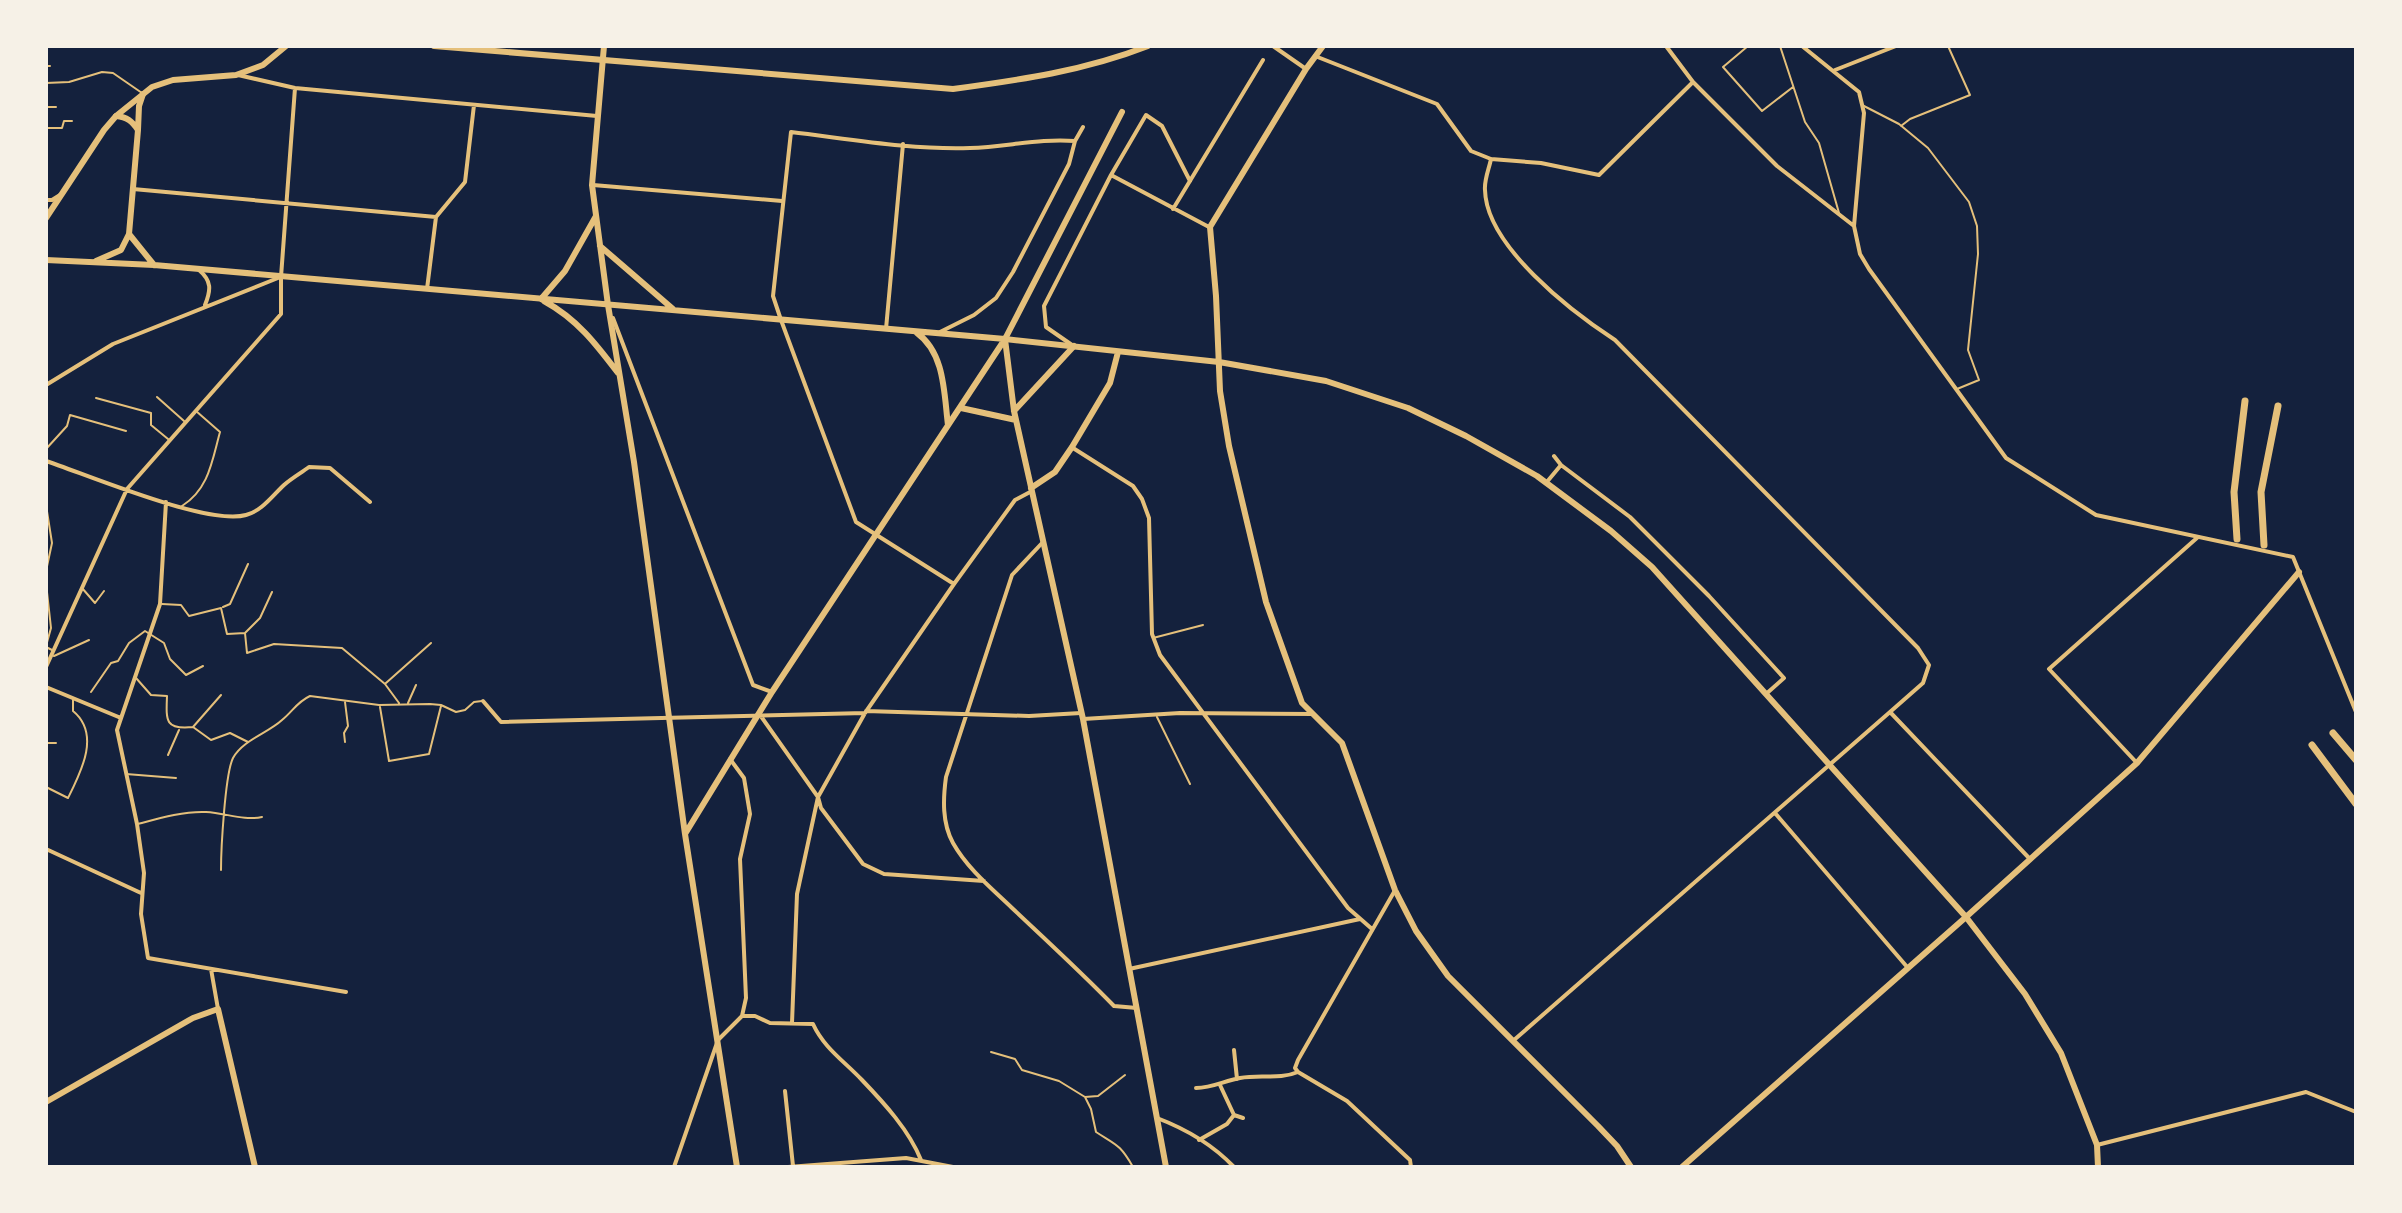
<svg xmlns="http://www.w3.org/2000/svg" width="2402" height="1213" viewBox="0 0 2402 1213" font-family="Cabin,sans-serif">
  <style>
    .lines { fill: none; stroke-linecap: round; stroke-linejoin: round }
    .service { stroke: #e5c07b; stroke-width: 2 }
    .minor { stroke: #e5c07b; stroke-width: 4 }
    .tertiary { stroke: #e5c07b; stroke-width: 6 }
    .secondary { stroke: #e5c07b; stroke-width: 6 }
    .trunk { stroke: #e5c07b; stroke-width: 7 }
  </style>
  <rect width="100%" height="100%" fill="#14213d"/>
  <g class="lines">
    <path class="service" d="M1748,46L1723,67L1762,111L1793,87
      M1780,46L1805,122L1819,143L1839,213
      M46,66H50
      M46,83L69,82L102,72L113,73L142,93
      M1862,105L1899,124L1928,148L1969,202L1977,226L1978,254L1968,350L1979,380L1957,389
      M46,107H56
      M1901,126L1910,119L1970,95L1948,46
      M46,128H62L64,121H72
      M157,397L184,421
      M96,398L151,413V425L168,439
      M46,449L67,426L70,415L126,431
      M46,505L52,543L46,571
      M182,506C209,489 212,461 220,432L196,411
      M46,583L51,628L46,646
      M82,588L95,603L104,591
      M162,604L181,605L189,616L221,608L227,634L245,633L247,653L274,644L342,648L385,684L399,703
      M223,607L230,604L248,564
      M245,633L260,618L272,592
      M1153,638L1203,625
      M46,647L52,650
      M54,656L89,640
      M136,678L151,695L167,696C166,721 165,730 193,727L211,740L230,733L248,742
      M386,683L431,643
      M91,692L111,663L118,661L129,643L145,631L164,643L170,659L186,675L203,666
      M408,703L416,685
      M380,707L389,761L429,754L441,706
      M1157,717L1190,784
      M193,727L221,695
      M345,742L344,733L348,726L345,702
      M46,743H56
      M168,755L179,730
      M126,774L176,778
      M46,787L68,798C81,772 101,734 73,711V700
      M138,824C160,818 184,811 206,812C226,813 243,821 262,817
      M221,870C221,850 225,774 233,758C243,740 268,733 282,720C293,711 297,702 310,696L379,705L430,704L441,705L456,712L465,710L474,702L482,701
      M991,1052L1015,1059L1022,1070L1059,1081L1085,1097L1098,1096L1125,1075
      M1085,1097L1091,1109L1096,1132C1116,1145 1120,1144 1133,1167"/>
    <path class="minor" d="M1273,46L1306,69
      M1666,46L1693,82L1777,166L1854,226
      M1802,46L1859,92L1864,113L1854,226L1860,254L1869,269L2006,458L2096,515L2293,557L2356,712
      M1315,56L1437,104L1471,151L1491,159L1541,163L1599,175L1693,82
      M1835,70L1896,46
      M238,75L295,88L597,116
      M1075,141L1083,127
      M1491,159C1489,169 1484,180 1485,190C1486,246 1572,312 1615,340L1918,648L1929,665L1923,683L1890,712L1514,1040
      M1111,175L1146,115L1162,126L1190,181
      M593,185L782,201
      M133,189L436,217
      M46,200H52L60,195
      M1173,209L1263,60
      M199,270C212,281 211,290 205,305
      M427,289L436,217L465,182L474,105
      M613,318L753,685L772,692
      M886,329L903,144
      M940,332L974,315L996,298L1013,272L1069,164L1075,141C1040,138 1006,147 970,148C911,150 850,139 791,132L773,296L781,320L856,522L954,584
      M1072,345L1046,327L1044,306L1111,175L1209,227
      M46,385L113,344L278,278
      M1073,448L1133,486L1142,499L1149,518L1152,634L1160,655L1348,908L1372,929
      M46,461C88,475 208,526 246,515C262,511 273,495 284,485C292,478 301,473 309,467L330,468L370,502
      M1561,465L1630,517L1709,596L1784,678L1766,694
      M1546,483L1561,465L1554,456
      M166,502L160,604L117,730L137,824L144,873L141,914L148,958L346,992
      M1043,542L1012,575L946,777C943,799 942,823 953,843C967,868 991,888 1011,907C1046,940 1081,972 1114,1006L1137,1008
      M46,667L127,489L281,314V277L295,88
      M46,687L121,718
      M483,701L501,722L865,713
      M866,711L1029,716L1081,713
      M1890,712L2029,858
      M760,715L818,797L821,808L863,864L884,874L984,881
      M1083,719L1180,713L1313,714
      M730,759L744,778L750,814L740,859L746,998L742,1016
      M2137,763L2049,669L2198,537
      M1775,813L1908,968
      M46,849L141,893
      M1394,892L1298,1060L1295,1068L1298,1072L1347,1101L1410,1160L1411,1167
      M211,969L218,1009
      M1129,969L1360,919
      M792,1023L797,894L818,797L865,713L954,584L1015,500L1032,491
      M1234,1050L1237,1079
      M1220,1085L1234,1115
      M1196,1088C1212,1088 1224,1081 1240,1078C1260,1074 1279,1080 1298,1072
      M785,1091L793,1166
      M1157,1118C1186,1129 1213,1145 1234,1167
      M1199,1140L1227,1124L1234,1115L1243,1118
      M2097,1145L2306,1092L2356,1112
      M674,1167L718,1040L742,1016H755L770,1023L813,1024C824,1048 844,1061 862,1080C884,1103 909,1130 921,1160
      M788,1167L906,1158L953,1167"/>
    <path class="tertiary" d="M434,46L953,89C1020,80 1084,71 1148,46
      M1323,46L1306,69L1210,227L1216,296L1220,391L1229,446L1266,602L1302,703L1342,743L1395,890L1416,931L1448,976L1598,1126L1617,1146L1631,1167
      M116,116L152,87L173,80L236,75L263,65L286,46
      M1005,339L1219,362L1326,381L1408,408L1466,436L1537,476L1611,531L1652,567L1966,917L2025,994L2061,1053L2097,1145L2098,1167
      M1031,488L1055,472L1072,447L1110,383L1118,352
      M46,1102L193,1018L218,1009L255,1167
      M1682,1167L1966,917L2137,763L2299,572"/>
    <path class="secondary" d="M604,46L592,185L608,305L634,462L685,834
      M138,130L139,106L143,94
      M46,218L104,130L116,116C127,117 132,121 138,130L129,234L121,250L96,261
      M129,234L154,265
      M600,246L673,309
      M46,260L154,265L1005,339
      M541,299L565,271L596,216
      M544,301C577,319 596,344 618,373
      M917,333C945,353 944,394 948,425
      M1005,339L1014,411L1083,719L1166,1167
      M961,408L1016,420
      M1014,411L1074,346
      M737,1167L685,834L772,692L1005,339L1122,112"/>
    <path class="trunk" d="M2237,539L2234,492L2245,401
      M2264,545L2261,492L2278,406
      M2333,733L2356,760
      M2312,745L2356,804"/>
  </g>
  <rect width="2402" height="1213" fill="none" stroke="#f6f1e7" stroke-width="96"/>
</svg>
